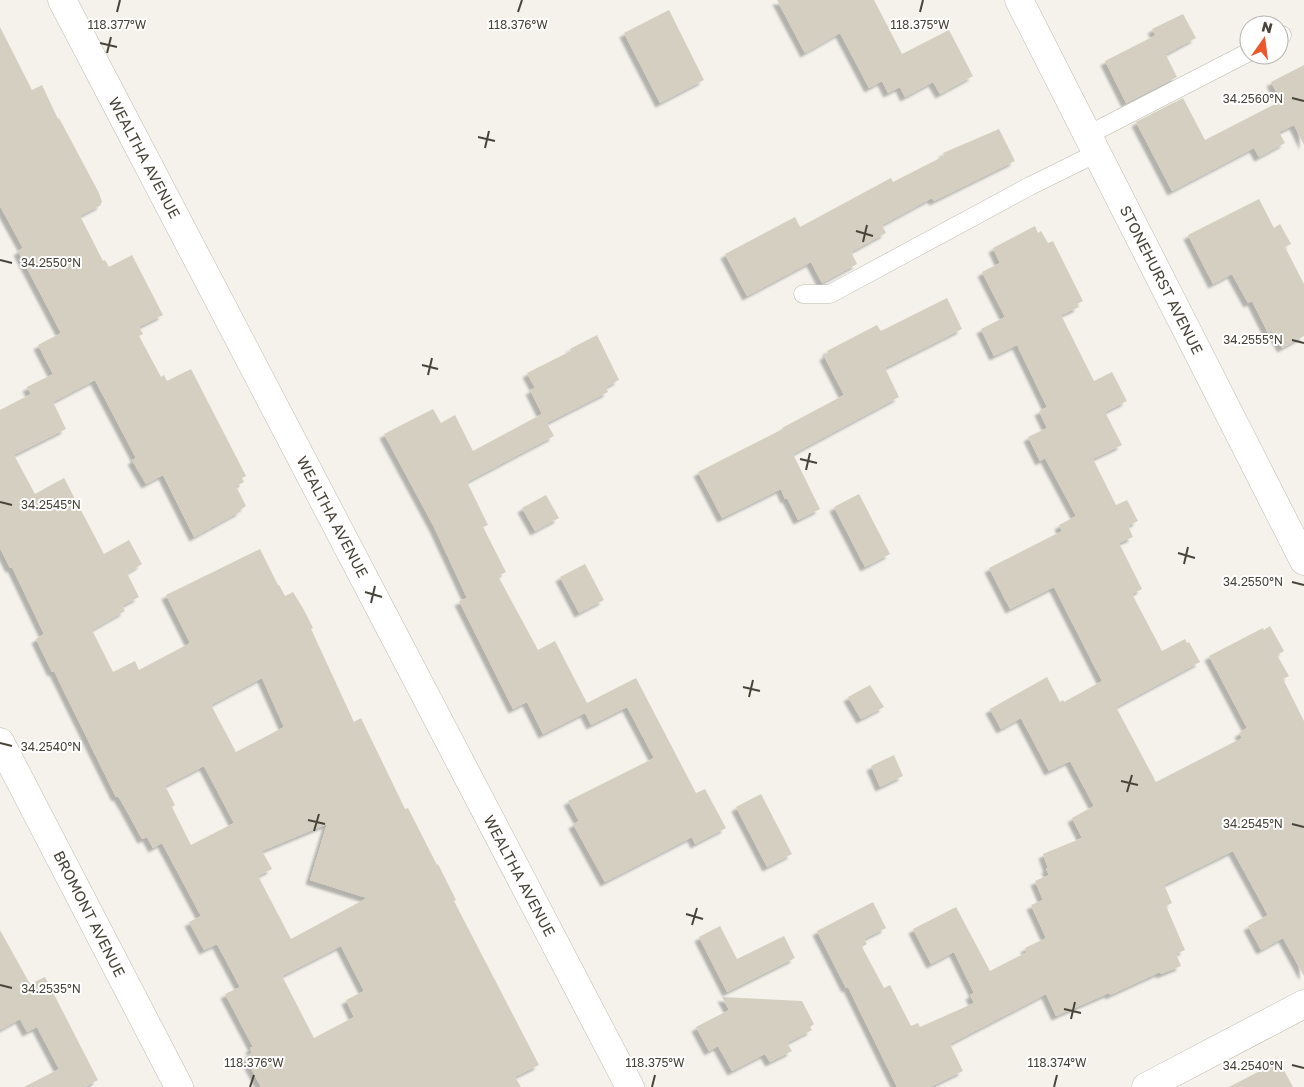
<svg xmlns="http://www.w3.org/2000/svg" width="1304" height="1087" viewBox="0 0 1304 1087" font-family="'Golos Text',sans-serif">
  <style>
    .building { fill: #d5cfc1; fill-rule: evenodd; filter: url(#shadow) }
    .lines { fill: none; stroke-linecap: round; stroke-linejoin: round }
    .service-casing { stroke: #bfbbae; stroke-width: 19 }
    .minor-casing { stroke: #bfbbae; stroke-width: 29 }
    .service { stroke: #fff; stroke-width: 18 }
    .minor { stroke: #fff; stroke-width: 28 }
    .ticks { fill: none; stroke: #484439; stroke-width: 2 }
    .labels { text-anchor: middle; stroke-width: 4; stroke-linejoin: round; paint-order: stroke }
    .street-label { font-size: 15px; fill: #484439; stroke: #fff }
    .ticks-label { font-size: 12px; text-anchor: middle; fill: #484439; stroke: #fff; stroke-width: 4; stroke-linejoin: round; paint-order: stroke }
  </style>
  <defs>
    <filter id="shadow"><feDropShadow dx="-4.5" dy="4.5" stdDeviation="1" flood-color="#0004"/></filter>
  </defs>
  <rect width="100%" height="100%" fill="#f4f2eb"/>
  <path class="building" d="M777,0H874L902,54L949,30L973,76L940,94L933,82L905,97L900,87L888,93L882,81L869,88L840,33L805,53Z
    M669,10L704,80L660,103L624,33Z
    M1183,14L1196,38L1166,54L1152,29Z
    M0,27L32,90L42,85L58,119L59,118L99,193L102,202L101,203V205L80,216L103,261L105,260L109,267L132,255L163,315L139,327L143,334L139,336L161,377L164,375L167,381L191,369L246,476L242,478L244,482L236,486L246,506L240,510L241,511L194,537L163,475L146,484L132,460L136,458L95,380L53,402L66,429L14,455L35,494L64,478L104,554L129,540L142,564L127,573L139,597L122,606L125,611L92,630L113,672L135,661L139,670L190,643L166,595L260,549L278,585H279L285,596L293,592L304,610L313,628L311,629L354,722L361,718L405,809L408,808L437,865L438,864L456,900L454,901L539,1065L515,1077L521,1087H261L245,1057L252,1053L250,1048L253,1047L225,994L240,987L217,944L204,950L189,922L201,916L162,843L153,848L147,837L142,839L124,806L118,796L116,797L54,671L52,672L36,639L44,634L12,567L10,568L0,548V410L31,394L27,387L53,374L38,345L61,333L18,251L23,248L0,206ZM262,678L284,727L236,752L211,705ZM204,766L234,823L191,845L172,807L175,805L165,786ZM327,824L310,880L367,898L291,939L258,876L272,869L262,851ZM341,946L364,991L346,1000L354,1017L314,1038L282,976Z
    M1156,35L1177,77L1126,103L1105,61Z
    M1304,65V145L1294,125L1279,132L1285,143L1259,157L1254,148L1172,191L1136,122L1183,98L1205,140L1281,101L1271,82Z
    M999,129L1015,161L934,201L932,198L882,225L886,233L851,252L857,264L822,283L811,262L747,296L725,254L795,217L800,227L891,178L893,182L944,156L943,153Z
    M1259,199L1274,228L1280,224L1291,244L1285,247L1304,284V336L1282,348L1272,331L1268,333L1252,301L1248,303L1232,274L1213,284L1188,235Z
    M1035,226L1038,233L1041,231L1048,243L1053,241L1083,301L1077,304L1079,307L1061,315L1094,381L1112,372L1127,401L1105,412L1122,445L1093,459L1116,505L1127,500L1138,521L1128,526L1133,537L1119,543L1142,589L1132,594L1162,651L1185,639L1187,643L1189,642L1200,662L1116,707L1156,782L1242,738L1239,733L1247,728L1209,656L1263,628L1264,630L1270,626L1284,651L1277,655L1289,676L1283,679L1304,721V976L1283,938L1261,950L1248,926L1268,915L1233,851L1164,885L1172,903L1166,906L1185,950L1176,954L1181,966L1161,974L1160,972L1110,995L1109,993L1056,1016L1046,994L950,1044L963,1071L930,1087H897L848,987L846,988L817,931L873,902L886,928L864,939L867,944L862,947L884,988L890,985L911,1026L918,1023L920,1027L974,1003L970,995L974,993L954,952L931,964L913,929L956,907L990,971L1027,952L1025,948L1046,938L1031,905L1043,900L1035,881L1049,875L1046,869L1048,868L1043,854L1082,838L1072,818L1094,806L1070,761L1049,771L1021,718L1001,729L990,709L1047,677L1060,702L1063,700L1064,702L1102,681L1054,587L1010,609L989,568L1062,531L1059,525L1076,516L1045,458L1040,461L1028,437L1047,428L1039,411L1047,407L1017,345L994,356L981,329L1005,317L982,272L1000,263L993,248Z
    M947,298L962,329L885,368L899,397L793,454L820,509L798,520L787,498L785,499L781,489L722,518L698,472L783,429L782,428L844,395L824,356L828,353L827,351L877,325L881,331Z
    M597,335L619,380L606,387L608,392L547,423L554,436L467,482L488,525L483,527L506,572L498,576L538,650L555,641L587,703L636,678L696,793L705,789L726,828L695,844L692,837L605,882L573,824L579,821L568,801L654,758L627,707L591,725L585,713L543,734L527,702L513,709L459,601L467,598L434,527L384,434L433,409L441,423L455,415L473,451L542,414L530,390L535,388L527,373L571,351L570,349Z
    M859,494L890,554L865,567L834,507Z
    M546,495L559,518L535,531L522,508Z
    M585,564L604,600L579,613L560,577Z
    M870,685L884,707L861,719L848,697Z
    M894,755L903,776L880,787L871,766Z
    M761,794L792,854L767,867L736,807Z
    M720,926L737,959L784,936L795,958L727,992L699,937Z
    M0,930L30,984L45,977L98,1080L84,1087H24L59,1069L37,1027L27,1032L20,1019L0,1030Z
    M722,997L802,1001L814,1024L810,1027L812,1030L787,1043L792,1051L770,1062L765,1054L732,1071L718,1046L709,1051L696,1027L729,1010Z
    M1279,1061L1293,1087H1229Z"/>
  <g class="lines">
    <defs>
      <path id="service" d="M1279,36L1282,35
        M1088,135L1249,52
        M803,294H830L1030,186L1097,153"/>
      <path id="minor" d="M62,0L630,1087
        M1019,0L1304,561
        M0,742L179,1087
        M1146,1087L1304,1004"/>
    </defs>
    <use href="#service" class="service-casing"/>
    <use href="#minor" class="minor-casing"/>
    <use href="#service" class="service"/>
    <use href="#minor" class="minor"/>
  </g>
  <path class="ticks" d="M117,12L120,0M518,12L522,0M920,12L923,0M100,43L117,47M107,53L111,37M1292,98L1304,101M478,137L495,141M485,148L489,131M856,231L873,236M863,242L867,225M0,260L12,263M1292,340L1304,343M422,365L438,369M428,375L432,358M800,459L817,463M806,470L810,453M0,502L12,505M1178,553L1195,558M1184,564L1188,547M1292,582L1304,585M365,592L382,597M371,603L375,586M743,687L760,691M749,697L753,680M0,743L12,746M1121,781L1138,785M1127,792L1132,775M308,820L325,824M1292,824L1304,827M314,831L319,814M686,914L703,919M692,925L697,908M0,985L12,988M1064,1009L1081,1013M1071,1019L1075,1002M1292,1065L1304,1068M250,1087L254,1075M652,1087L655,1075M1054,1087L1057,1075"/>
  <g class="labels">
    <g class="street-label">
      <text transform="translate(144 158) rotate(62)" y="5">WEALTHA AVENUE</text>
      <text transform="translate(1161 280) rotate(63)" y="5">STONEHURST AVENUE</text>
      <text transform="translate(332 517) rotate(62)" y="5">WEALTHA AVENUE</text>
      <text transform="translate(519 876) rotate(62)" y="5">WEALTHA AVENUE</text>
      <text transform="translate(89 914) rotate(63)" y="5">BROMONT AVENUE</text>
    </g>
  </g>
  <g class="ticks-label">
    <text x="117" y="29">118.377°W</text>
    <text x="518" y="29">118.376°W</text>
    <text x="920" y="29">118.375°W</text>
    <text x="1253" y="103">34.2560°N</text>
    <text x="51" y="267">34.2550°N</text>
    <text x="1253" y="344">34.2555°N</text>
    <text x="51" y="509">34.2545°N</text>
    <text x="1253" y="586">34.2550°N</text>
    <text x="51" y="751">34.2540°N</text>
    <text x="1253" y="828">34.2545°N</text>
    <text x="51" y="993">34.2535°N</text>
    <text x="254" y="1067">118.376°W</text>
    <text x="655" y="1067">118.375°W</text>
    <text x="1057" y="1067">118.374°W</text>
    <text x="1253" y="1070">34.2540°N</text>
  </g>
  <g transform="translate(1264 40) rotate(14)"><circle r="24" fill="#ffffff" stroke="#b6b4b0"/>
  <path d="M0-4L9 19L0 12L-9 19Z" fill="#ec582b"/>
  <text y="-8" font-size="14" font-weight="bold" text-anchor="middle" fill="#484439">N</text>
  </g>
</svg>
